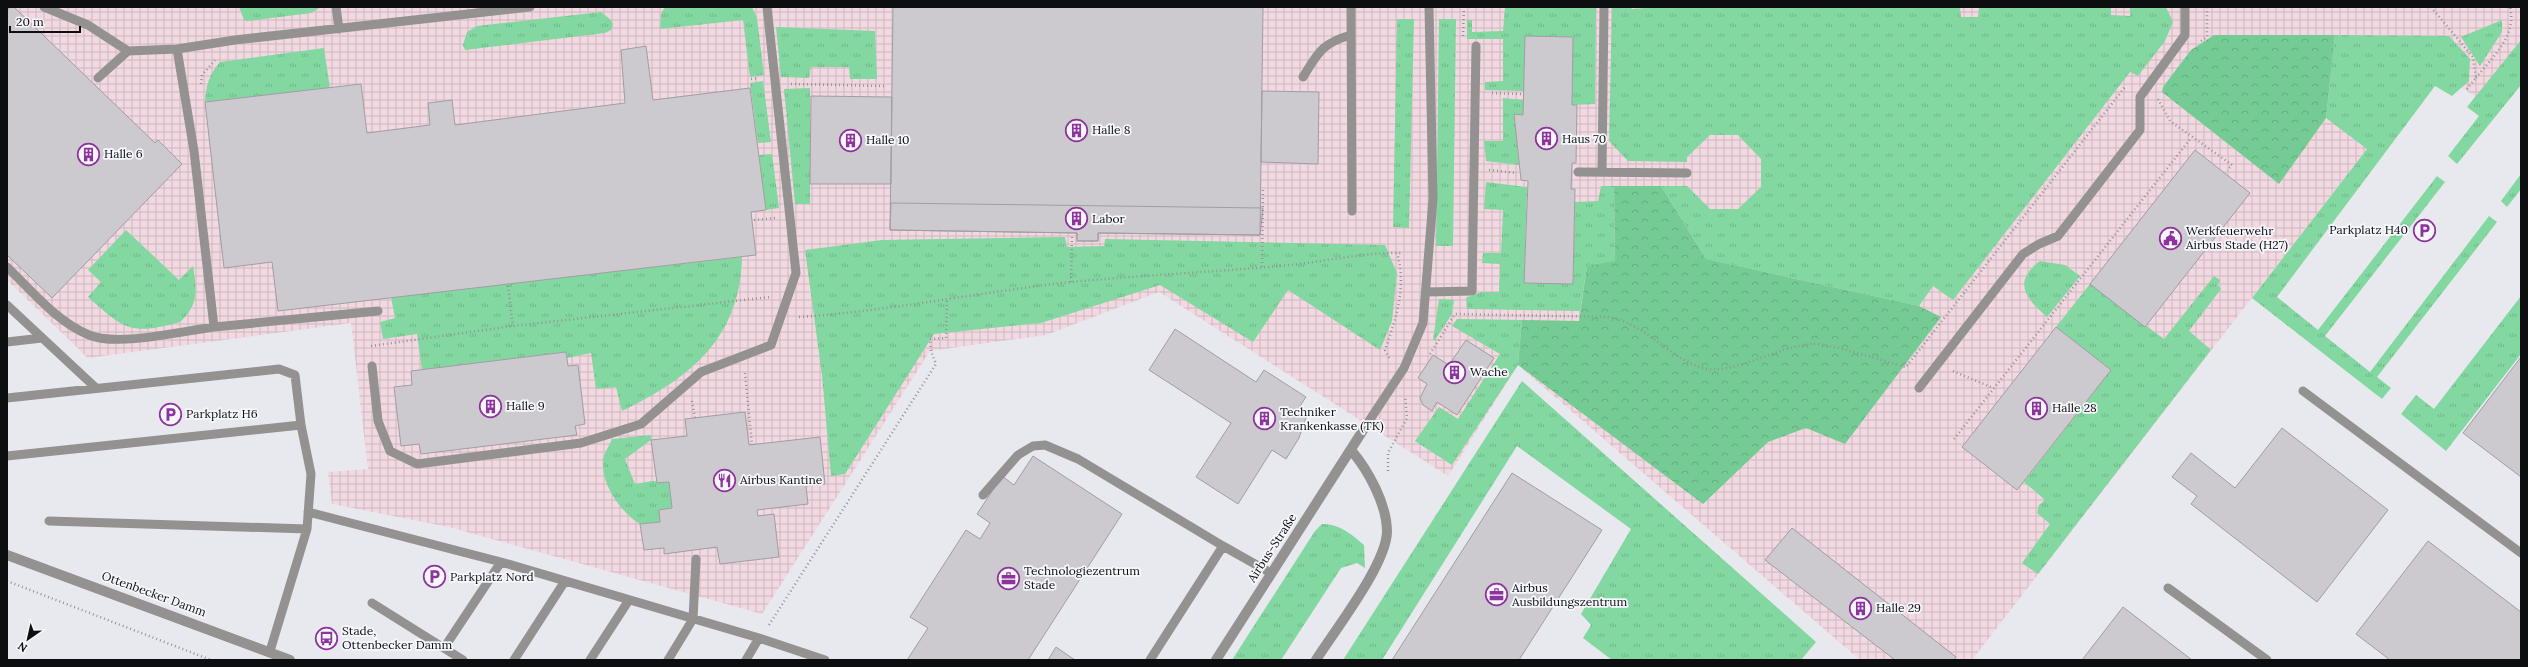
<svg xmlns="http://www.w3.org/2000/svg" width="2528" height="667" viewBox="0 0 2528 667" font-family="Lora,serif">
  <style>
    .industrial { fill: url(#industrial-grid) }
    .grass { fill: url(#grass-tufts) }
    .forest { fill: url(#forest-crowns) }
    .building { fill: #cccacf; stroke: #a09ea3 }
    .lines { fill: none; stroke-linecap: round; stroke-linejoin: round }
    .path { stroke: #939499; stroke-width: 2.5; stroke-dasharray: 1 3; stroke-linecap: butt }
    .service { stroke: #949290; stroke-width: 9 }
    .minor { stroke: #949290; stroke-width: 10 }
    .labels { text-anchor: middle; stroke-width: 3.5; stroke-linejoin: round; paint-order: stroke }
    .poi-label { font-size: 12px; fill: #0d0e10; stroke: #f6f7fc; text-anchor: start }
    .street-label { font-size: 12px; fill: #0d0e10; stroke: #f6f7fc }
  </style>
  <defs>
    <pattern id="industrial-grid" width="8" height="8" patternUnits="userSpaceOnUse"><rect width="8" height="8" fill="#f2d8e1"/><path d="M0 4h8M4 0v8" fill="none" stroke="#ceb8c0"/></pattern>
    <pattern id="grass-tufts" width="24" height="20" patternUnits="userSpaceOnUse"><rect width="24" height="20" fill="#83d7a0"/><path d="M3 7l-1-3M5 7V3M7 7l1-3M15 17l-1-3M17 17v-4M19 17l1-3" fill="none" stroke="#70b789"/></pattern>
    <pattern id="forest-crowns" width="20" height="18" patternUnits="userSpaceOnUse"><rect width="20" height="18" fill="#75cb94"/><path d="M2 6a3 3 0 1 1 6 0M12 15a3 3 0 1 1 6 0" fill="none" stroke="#64ad7f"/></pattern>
  </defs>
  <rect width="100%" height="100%" fill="#e8e9ef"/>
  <path class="industrial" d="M7,7H2521V40L2477,98L2431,66L1972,660H1860L1518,365L1448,476L1159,292L1046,335L930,351L762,614L449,527L332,504L328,472L368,469L351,323L88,358L7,280Z"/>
  <path class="grass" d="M239,7H321L311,13L247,21L244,20Z
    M665,7H752L757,18L764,75L750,77L743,20L660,29L661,14Z
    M1505,7H1596L1595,104L1572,105L1573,37L1525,36L1524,91L1485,90V82L1503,81V39H1467V20H1472V32L1503,31Z
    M1612,7H1631L1632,9L1659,7H1960L1961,17H1978L1979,7H2111V15L2130,16V7H2166L2173,22L2165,41L2138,76L2130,72L1953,300L1933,286L1919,306L1706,259L1661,186H1687L1710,209H1738L1761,187V159L1738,135H1710L1687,157V162L1628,161L1609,141Z
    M601,12L611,20L613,25L611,30L605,33L465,50L463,45L467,32L477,26Z
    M1397,19H1414L1409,228L1393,227Z
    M1439,19H1456L1453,246H1436Z
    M2502,20V32L2480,66L2461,37Z
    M776,27L875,31L877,79H850L849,67H811L809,78L781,77Z
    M2335,35L2449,36L2470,59L2469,81L2452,96L2435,86L2277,297L2318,330L2437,176L2445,182L2325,336L2370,372L2489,216L2497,222L2377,377L2391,388L2382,399L2252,298L2367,149L2326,118Z
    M2521,40V85L2457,164L2448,156L2479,116L2467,107Z
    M324,48L330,88L205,102C206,85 209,75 220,62Z
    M763,81L771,142L758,143L750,83Z
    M810,88V204H795L784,89Z
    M1503,98L1524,100L1523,115L1514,114L1519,165L1486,161L1484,141H1503Z
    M772,154L779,208L766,210L759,155Z
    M2521,174V189L2507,207L2501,201Z
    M1486,182L1527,187L1524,283L1573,284L1575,202L1598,201L1601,186H1614L1615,262L1587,266L1580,311L1467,309L1466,298L1481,292H1499L1500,264L1482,263L1483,253H1501L1503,210L1484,209Z
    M126,230L179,280L193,266C197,290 199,305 180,322C130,336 124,329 88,297L101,282L88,270Z
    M1065,237L1067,247L1104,246L1105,239L1385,245L1397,273L1392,321L1380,350L1288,290L1253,342L1160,285L1041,323L934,334L845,474L831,476L822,375L805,250L882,240Z
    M742,257C740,339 690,378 622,411L616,387L596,389L591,353L567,358L566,352L422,370L417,334L383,339L380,322L395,318L391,297Z
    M2040,261L2065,265L2080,276L2047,317C2026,299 2012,282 2040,261Z
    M2214,276L2220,280L2218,285L2221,289L2189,331L2211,350L2038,574L2022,563L2050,524L2037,513L2039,505L2045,500L2024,482L2111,370L2056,327L2090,284L2164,339Z
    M2521,296V354L2446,451L2401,414L2416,395L2434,409Z
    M1439,299L1454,300L1452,314L1435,340H1433Z
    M1457,319L1522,320L1518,365L1452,465L1415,441L1439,407L1458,419L1500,354L1452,326Z
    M1522,381L1816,642L1801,660H1612L1583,638L1591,625L1581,614L1631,529L1517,446L1382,660H1343Z
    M651,435V440L625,459L635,484L652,481L669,482L672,508L659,510L660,522L640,524C621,513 600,483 603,459C604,453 610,445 612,439Z
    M1322,524C1340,524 1351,534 1364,545L1365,568L1357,563L1341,568L1281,660H1232L1315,531Z"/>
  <path class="forest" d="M2214,35H2335L2326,118L2279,184L2162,92L2163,87L2191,50Z
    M1614,186H1661L1706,259L1919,306L1941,317L1845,444L1806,428L1768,442L1703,504L1518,365L1522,320L1579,321L1587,266L1615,261Z"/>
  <path class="building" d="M11,7H14L155,143L158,140L182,164L52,298L7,255V10Z
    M893,7H1263L1260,235L1098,233V241H1077V233L890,230Z
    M1525,36L1573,37L1572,105H1577L1576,163H1572L1571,189H1575L1573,284L1524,283L1528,181L1521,180L1514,114L1523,115Z
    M646,46L653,100L750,88L766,210L751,212L756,255L278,311L272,262L224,268L205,102L361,84L367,133L430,125L428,103L452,100L455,125L625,103L621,50Z
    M1262,91L1319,92L1318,164L1261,162Z
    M811,96L892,97L891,184H810Z
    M2195,150L2250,193L2145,327L2090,284Z
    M891,203L1263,208L1260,235L1098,233V241H1077V233L890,230Z
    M2056,327L2111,370L2017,490L1962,447Z
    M1175,329L1256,382L1264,370L1306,397L1298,409L1307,415L1299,438L1286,459L1272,450L1238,504L1196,477L1231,423L1149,370Z
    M1466,340L1494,358L1457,415L1437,402L1432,411L1423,405L1420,398L1427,384L1418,378L1433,355L1449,365Z
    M566,352L568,366L578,365L585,424L575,426L577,435L421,454L419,444L401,446L394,387L412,385L411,371Z
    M2521,357V477L2463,433Z
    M745,412L749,445L820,437L825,484L806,486L808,504L757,510L758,516L774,514L779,557L720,564L717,547L664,554V548L644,550L640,524L660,522L659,510L672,508L669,482L657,483L651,440L687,436L685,419Z
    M2282,428L2388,510L2317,602L2191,504L2197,496L2172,477L2191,453L2235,488Z
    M1033,456L1122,514L1028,660H907L928,628L910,617L966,530L980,539L990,523L977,514L1002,476L1014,485Z
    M1512,473L1602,530L1519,660H1392Z
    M1792,528L1956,657L1954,660H1895L1765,560Z
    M2428,541L2521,612V660H2390L2356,634Z
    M2123,607L2192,660H2082Z
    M1056,647L1075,660H1048Z"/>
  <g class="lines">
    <path class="path" d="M2431,7L2473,57L2476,78L2466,90
      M1463,36L1464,7
      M2201,41L2207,37V7
      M2476,78C2493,56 2517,36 2510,7
      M751,79L758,78
      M201,84L202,75L215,60
      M791,84L885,86
      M1492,93L1522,94
      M2158,99L2170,121L2232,165L2227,170
      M1489,170L1517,173
      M754,220L775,218
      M1262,267L1263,188
      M1071,282L1072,237
      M508,286L513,326
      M799,317C890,311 980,292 1071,282C1144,275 1217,272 1290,265C1328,261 1365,252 1402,253
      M371,346L513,326L770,297
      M1430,354L1455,314L1610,317C1648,326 1669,358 1703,368C1732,376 1778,346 1812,344C1831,343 1884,362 1906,367L2125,87
      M1389,358L1385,350C1396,318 1407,287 1397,253
      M1953,371L1993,388
      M745,373L752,445
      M692,401L695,418
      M1954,439L2191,138
      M1388,471V453L1407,418L1405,396
      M7,581L211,660
      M769,625L936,364L931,351L930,339L946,338L947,298"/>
    <path class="service" d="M44,7L88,25L128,51
      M336,7L339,29
      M1351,7L1352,211
      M1303,77C1318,53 1322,43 1351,35
      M98,78L128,51L177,49L235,40L530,7
      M1578,172L1687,173
      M1602,172L1604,7
      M7,267C32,291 57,322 89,335C117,347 183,331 214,327L194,151L177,49
      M1426,292L1472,291L1476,46
      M7,305L96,388
      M214,327L378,311
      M7,342L42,338
      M372,366L378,421L390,451L417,464L581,443L641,424L701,372L771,345L796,273L767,7
      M1919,388L2023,254L2039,244L2058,236L2140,130V97L2185,35V7
      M2303,391L2521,553
      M7,398L279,369L295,375L301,425
      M1367,424L1404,368L1423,323L1433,199L1429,7
      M7,456L301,425L311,474L307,529L270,651
      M983,495L1018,455L1033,446L1045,445L1078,459L1223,546
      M308,512L501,562L759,638L746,660
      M49,521L307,529
      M2168,588L2267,660
      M372,603L463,660
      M759,638L825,660
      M444,648L501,562
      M514,660L565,581
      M590,660L629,600
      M668,660L693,619L696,559
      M1150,660L1223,546L1271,573"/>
    <path class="minor" d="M7,555L290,660
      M1216,660L1367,424
      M1316,660C1335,630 1386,565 1387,532C1387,504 1368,470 1351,450"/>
  </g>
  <defs>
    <symbol id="building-ring" viewBox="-11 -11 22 22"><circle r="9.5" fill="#f6f7fc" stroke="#8e329c" stroke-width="1.5"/><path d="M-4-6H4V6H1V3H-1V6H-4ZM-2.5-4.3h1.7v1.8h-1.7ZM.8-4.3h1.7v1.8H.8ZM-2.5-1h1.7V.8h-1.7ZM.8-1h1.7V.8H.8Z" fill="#8e329c"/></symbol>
    <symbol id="parking-ring" viewBox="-11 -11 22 22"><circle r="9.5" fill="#f6f7fc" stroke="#8e329c" stroke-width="1.5"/><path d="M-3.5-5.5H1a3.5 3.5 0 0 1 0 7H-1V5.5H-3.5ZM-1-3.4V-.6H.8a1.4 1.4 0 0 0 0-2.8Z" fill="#8e329c"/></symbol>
    <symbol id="civic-ring" viewBox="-11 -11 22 22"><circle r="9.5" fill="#f6f7fc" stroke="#8e329c" stroke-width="1.5"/><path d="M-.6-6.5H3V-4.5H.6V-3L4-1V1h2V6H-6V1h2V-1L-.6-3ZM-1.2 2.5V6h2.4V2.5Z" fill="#8e329c"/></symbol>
    <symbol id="restaurant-ring" viewBox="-11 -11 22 22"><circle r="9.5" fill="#f6f7fc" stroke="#8e329c" stroke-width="1.5"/><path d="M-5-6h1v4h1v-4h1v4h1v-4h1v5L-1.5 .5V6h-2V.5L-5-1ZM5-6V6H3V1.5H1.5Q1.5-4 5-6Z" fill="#8e329c"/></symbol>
    <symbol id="office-ring" viewBox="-11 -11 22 22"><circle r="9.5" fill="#f6f7fc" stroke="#8e329c" stroke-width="1.5"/><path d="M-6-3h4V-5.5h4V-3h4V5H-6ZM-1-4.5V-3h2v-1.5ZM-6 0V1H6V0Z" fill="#8e329c"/></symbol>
    <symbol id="bus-ring" viewBox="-11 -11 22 22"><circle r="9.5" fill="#f6f7fc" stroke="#8e329c" stroke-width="1.5"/><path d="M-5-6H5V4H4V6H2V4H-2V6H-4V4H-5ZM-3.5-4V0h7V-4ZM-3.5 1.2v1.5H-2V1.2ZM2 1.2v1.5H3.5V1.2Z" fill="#8e329c"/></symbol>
  </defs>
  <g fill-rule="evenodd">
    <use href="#building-ring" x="1064" y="118" width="25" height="25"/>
    <use href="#building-ring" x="1534" y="126" width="25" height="25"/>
    <use href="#building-ring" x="838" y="128" width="25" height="25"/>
    <use href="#building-ring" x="76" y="142" width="25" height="25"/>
    <use href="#building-ring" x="1064" y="206" width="25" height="25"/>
    <use href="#parking-ring" x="2412" y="218" width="25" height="25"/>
    <use href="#civic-ring" x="2158" y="226" width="25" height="25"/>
    <use href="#building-ring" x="1442" y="360" width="25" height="25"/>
    <use href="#building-ring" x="478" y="394" width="25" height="25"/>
    <use href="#building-ring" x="2024" y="396" width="25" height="25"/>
    <use href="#parking-ring" x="158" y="402" width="25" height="25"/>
    <use href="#building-ring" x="1252" y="406" width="25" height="25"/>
    <use href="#restaurant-ring" x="712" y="468" width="25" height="25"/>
    <use href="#parking-ring" x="422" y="564" width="25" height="25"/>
    <use href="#office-ring" x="996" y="566" width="25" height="25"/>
    <use href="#office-ring" x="1484" y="582" width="25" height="25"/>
    <use href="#building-ring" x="1848" y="596" width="25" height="25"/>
    <use href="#bus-ring" x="314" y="626" width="25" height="25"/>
  </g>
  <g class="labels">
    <g class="poi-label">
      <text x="1092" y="134">Halle 8</text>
      <text x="1562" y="143">Haus 70</text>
      <text x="866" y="144">Halle 10</text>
      <text x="104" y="158">Halle 6</text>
      <text x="1092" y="223">Labor</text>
      <text x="2408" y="234" text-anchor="end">Parkplatz H40</text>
      <text x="2186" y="235">Werkfeuerwehr<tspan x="2186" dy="14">Airbus Stade (H27)</tspan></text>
      <text x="1470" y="376">Wache</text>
      <text x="506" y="410">Halle 9</text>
      <text x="2052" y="412">Halle 28</text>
      <text x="1280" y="416">Techniker<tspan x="1280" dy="14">Krankenkasse (TK)</tspan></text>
      <text x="186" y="418">Parkplatz H6</text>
      <text x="740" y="484">Airbus Kantine</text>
      <text x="1024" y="575">Technologiezentrum<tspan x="1024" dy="14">Stade</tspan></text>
      <text x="450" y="581">Parkplatz Nord</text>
      <text x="1512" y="592">Airbus<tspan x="1512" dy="14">Ausbildungszentrum</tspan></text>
      <text x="1876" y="612">Halle 29</text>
      <text x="342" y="635">Stade,<tspan x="342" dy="14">Ottenbecker Damm</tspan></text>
    </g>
    <g class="street-label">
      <text transform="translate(1272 548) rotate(-57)" y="4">Airbus-Straße</text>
      <text transform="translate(154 594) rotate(20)" y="4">Ottenbecker Damm</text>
    </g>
  </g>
  <rect width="2528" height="667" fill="none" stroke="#0d0e10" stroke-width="16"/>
  <g transform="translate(28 639) rotate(214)" stroke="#f6f7fc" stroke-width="3" paint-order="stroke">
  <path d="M0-3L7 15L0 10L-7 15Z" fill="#0d0e10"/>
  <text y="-6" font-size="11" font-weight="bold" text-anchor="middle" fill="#0d0e10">N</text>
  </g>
  <path d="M10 26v6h70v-6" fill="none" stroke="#0d0e10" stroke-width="2"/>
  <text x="16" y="26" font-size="12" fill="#0d0e10" stroke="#f6f7fc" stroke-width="3" paint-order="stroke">20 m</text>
</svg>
